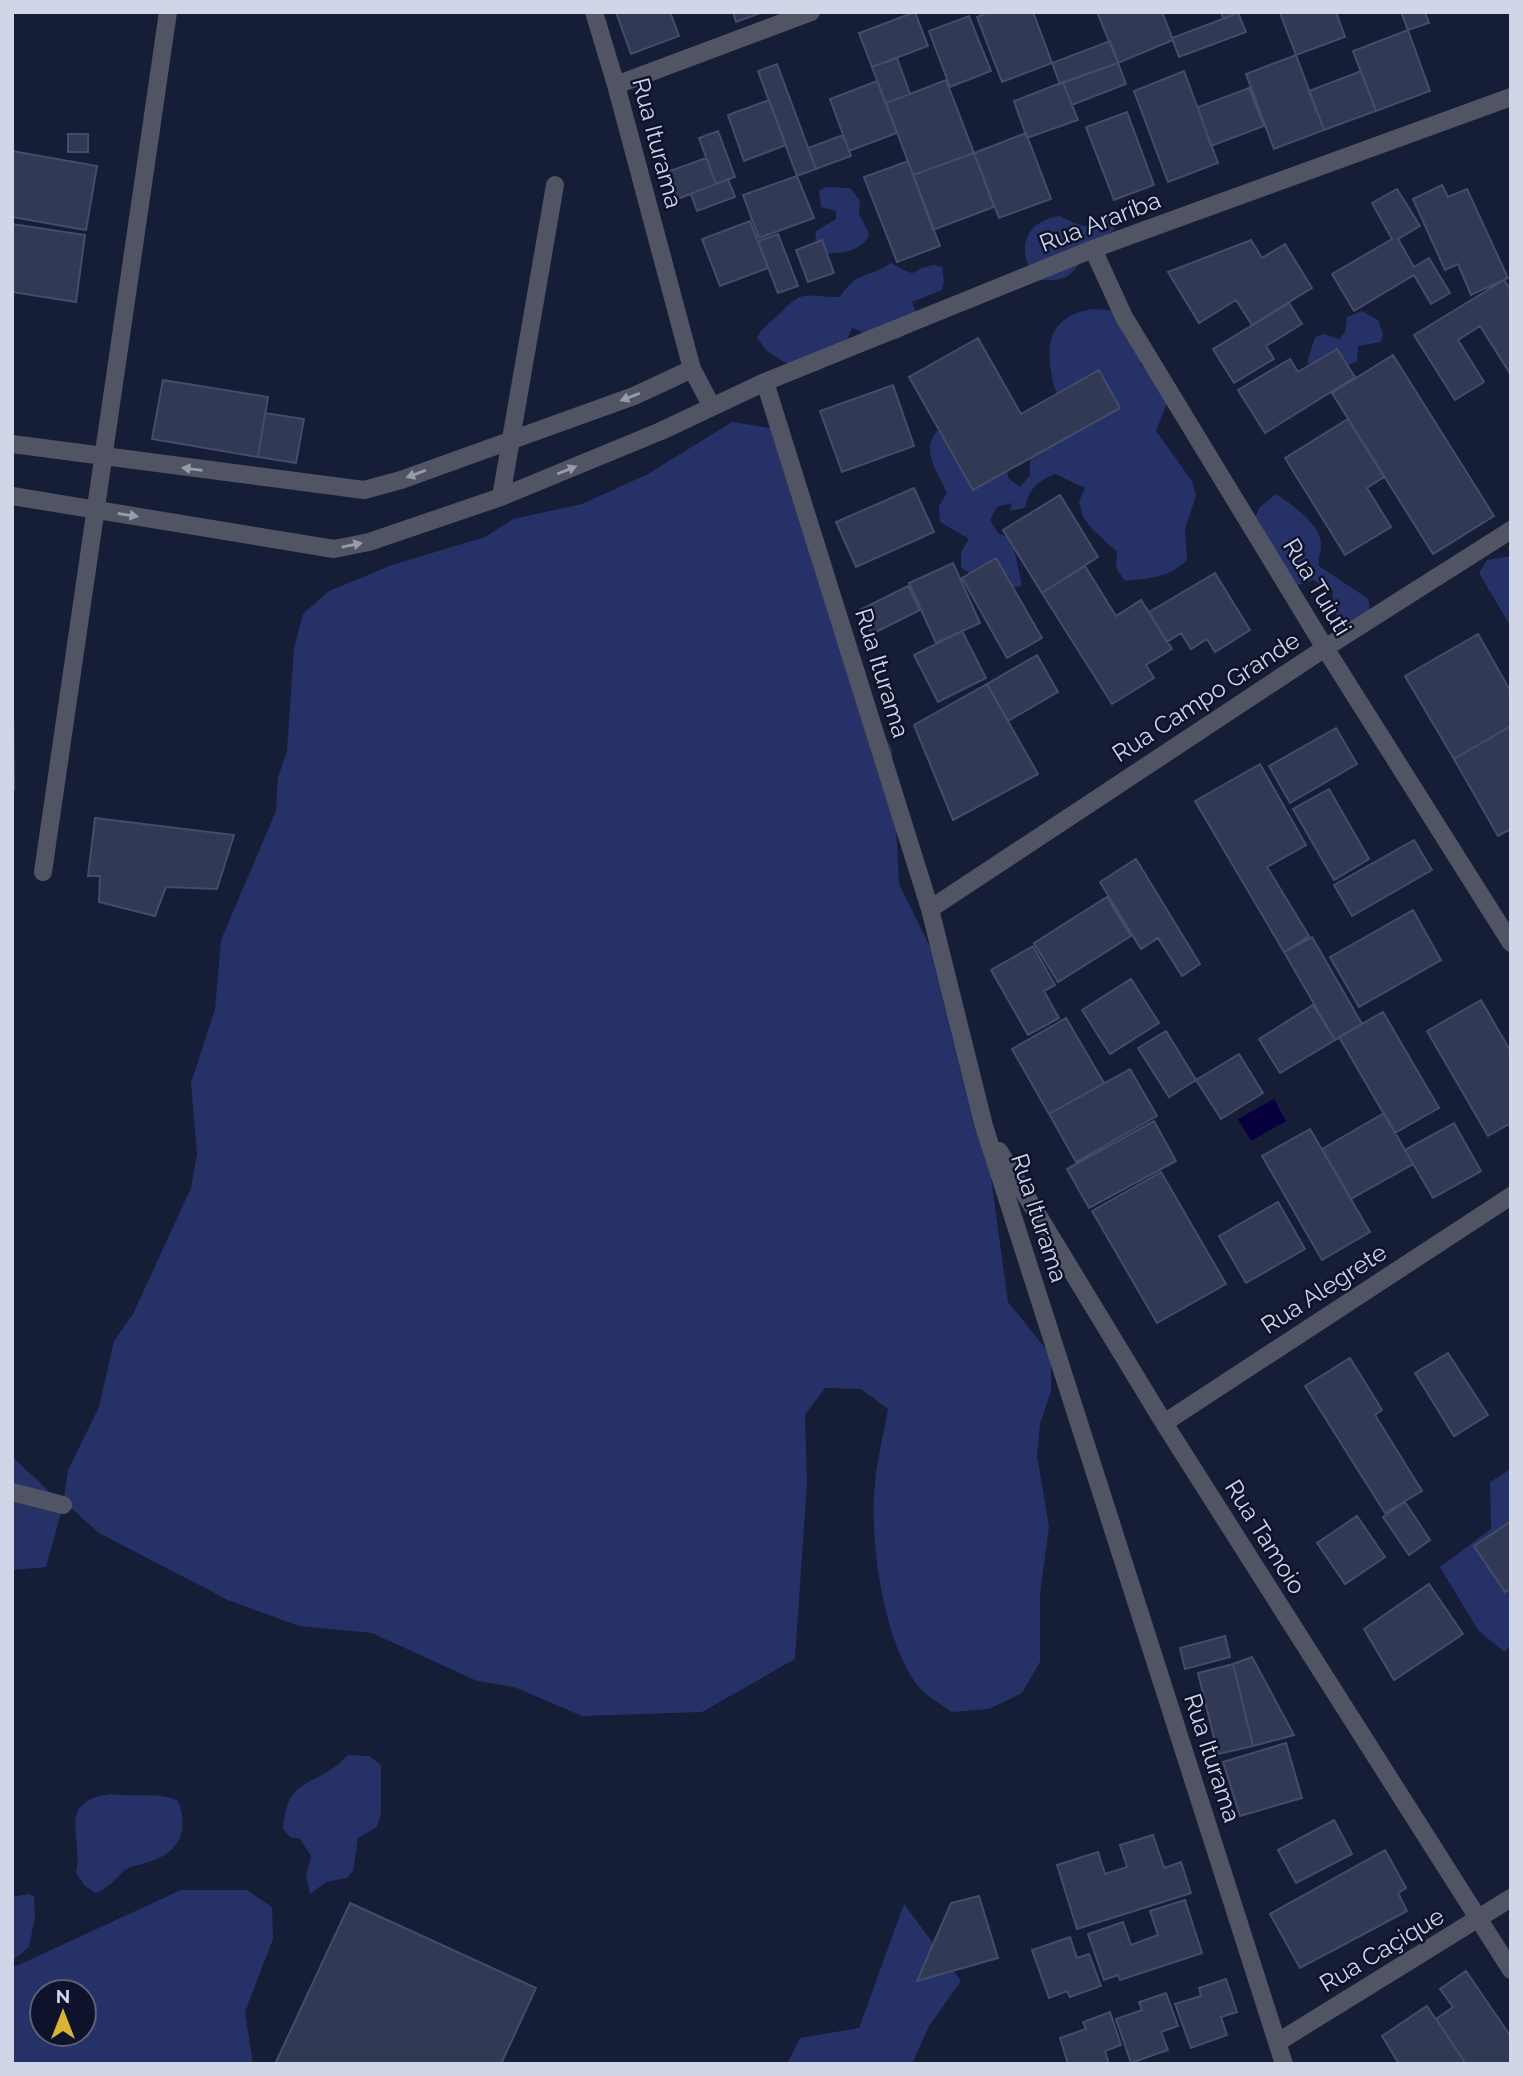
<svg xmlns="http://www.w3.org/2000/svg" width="1523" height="2076" viewBox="0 0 1523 2076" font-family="Raleway,sans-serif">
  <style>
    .green { fill: #263167; fill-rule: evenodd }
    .water { fill: #06003e }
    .building { fill: #313955; stroke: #444c69; stroke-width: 2 }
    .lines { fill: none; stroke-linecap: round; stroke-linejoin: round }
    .minor { stroke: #515563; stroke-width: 18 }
    .oneway { fill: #979bac }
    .labels { text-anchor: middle; stroke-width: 5; stroke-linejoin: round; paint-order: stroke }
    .street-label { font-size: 24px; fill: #d0d5e7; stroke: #0e132b }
  </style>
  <rect width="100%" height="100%" fill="#161d36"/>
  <path class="green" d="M827,187L850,188L860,200L859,213L869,234C862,254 837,253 819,254L815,248L816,231L836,219V211L821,207L819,190Z
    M1116,215L1119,224C1111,235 1097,239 1089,249C1071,274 1073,282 1037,280C1016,253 1022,222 1059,216C1097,234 1081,224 1116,215Z
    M891,263C925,281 904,270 934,265L942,267L944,282L942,290L912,302L917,316C900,355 880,337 852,328L840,357L818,371L795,369L767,351L757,338C761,328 768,325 776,317C806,287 801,297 840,297C856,271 869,278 891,263Z
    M1092,309L1122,311L1148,352L1140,364L1162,387L1168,401L1156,431L1192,481L1196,496L1185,529L1187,560C1169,578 1150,578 1125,581L1116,568L1117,552L1093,530L1083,517L1079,502L1085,488L1055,474C1037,482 1029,489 1025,508L1010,511L1012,503L997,507L990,520L998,533L1012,539L1022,586C998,591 982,580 961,568V552L969,539L940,522L939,506L947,493C934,466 916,443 947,423L1007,462L1008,478L1020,487L1030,475C1027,442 1052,427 1057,398C1058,394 1054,388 1053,383C1045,344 1048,317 1092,309Z
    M1362,311L1378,320L1383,334L1381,342L1358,346L1357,362L1315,375L1307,362L1315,337L1323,334L1339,339L1345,332L1347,317Z
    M732,422L770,428L795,449L856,683L892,749L899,884L946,979L984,1126L1008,1302L1051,1355V1391L1040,1424L1037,1456L1049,1526L1040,1595V1662L1022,1693L989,1709L952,1712C941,1704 926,1696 918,1686C883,1641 869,1539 875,1483C877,1458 884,1433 888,1409L861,1389L825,1388L805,1415L807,1482L795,1659L702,1712L582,1716L514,1687L477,1681L372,1633L299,1626L228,1600L99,1533L72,1509L63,1506L46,1567L12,1570V1456L63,1505L68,1470L99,1407L114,1341L133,1314L191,1188L197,1154L191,1083L215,1009L221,940L276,811L278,777L287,751L294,648L303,614L329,591L392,565L485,537L513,519L582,504L648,474Z
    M1276,494C1291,504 1320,523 1321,544C1322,552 1317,557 1319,566L1367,598C1374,612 1364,617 1353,626C1334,620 1330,609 1333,591L1313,580L1298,585L1292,581L1253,522L1259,508Z
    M1511,556V627L1479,573L1487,560Z
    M1511,1469V1645L1504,1652L1478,1630L1440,1567L1491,1529L1490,1482Z
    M348,1755L369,1756L381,1765V1813L377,1827L358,1838L353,1871L347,1878L326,1882L310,1894L306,1876L311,1856L300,1839L290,1837L283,1829C287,1773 317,1789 348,1755Z
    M110,1794C134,1798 159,1791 178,1801C190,1833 178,1854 146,1863C140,1865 130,1866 125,1870C113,1880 110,1888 95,1893L84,1885L76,1873C84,1837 55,1802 110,1794Z
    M181,1890H247L272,1907L273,1939L245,2012L253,2064H12V1968ZM42,1992H84V2034H42Z
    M28,1894L34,1896L35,1917L29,1947L12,1961V1897Z
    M904,1904L961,1981L929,2026L912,2064H787L800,2038L859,2028Z"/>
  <path class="water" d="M1274,1099L1286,1121L1251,1141L1238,1119Z"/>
  <path class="building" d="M616,12H670L679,36L631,54Z
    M733,12H763L736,22Z
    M915,12L928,46L872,67L859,33Z
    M989,12H1033L1052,63L1002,82L977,17Z
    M1097,12H1162L1173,40L1118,63Z
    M1221,12H1240L1223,19Z
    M1336,12L1345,37L1296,55L1280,13Z
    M1401,12H1425L1429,23L1408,30Z
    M1238,13L1246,32L1179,57L1172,38Z
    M969,16L991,71L950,87L929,31Z
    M1408,30L1430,91L1376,111L1353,51Z
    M1110,41L1118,63L1060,84L1052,63Z
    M1296,55L1324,130L1274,149L1246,74Z
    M897,58L910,94L886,103L872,67Z
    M1118,63L1126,84L1072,105L1063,82Z
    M777,64L816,169L797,176L758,71Z
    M1184,71L1218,163L1168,182L1134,91Z
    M1361,71L1376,111L1324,130L1309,91Z
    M946,80L974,153L913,175L886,103Z
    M877,81L897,133L849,151L830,99Z
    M1063,82L1078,120L1027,138L1014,101Z
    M1249,88L1264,126L1211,146L1198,107Z
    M769,100L786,145L744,161L728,115Z
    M1127,112L1154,185L1114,200L1086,127Z
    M718,131L735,177L716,184L699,138Z
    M1026,133L1051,199L999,218L974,153Z
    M68,134H88V152H68Z
    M843,135L851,156L816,169L808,148Z
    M12,151L97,166L86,230L12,217Z
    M974,153L994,207L933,230L913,175Z
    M706,158L716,184L678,199L667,172Z
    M908,161L940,246L897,262L864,177Z
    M797,176L814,218L759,238L743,195Z
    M728,179L735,197L697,211L691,194Z
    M1442,185L1448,197L1467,189L1508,278L1471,295L1458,264L1445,270L1413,199Z
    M1397,189L1420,226L1398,239L1414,267L1429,258L1450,293L1431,304L1414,275L1354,311L1332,274L1392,239L1372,203Z
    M750,221L768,268L720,286L702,239Z
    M12,224L85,235L76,302L12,292Z
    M778,234L798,286L778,293L758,241Z
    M822,240L834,273L808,282L796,250Z
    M1251,240L1262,258L1285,244L1312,288L1252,325L1236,300L1199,323L1168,272Z
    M1504,280L1511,290V375L1480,326L1458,340L1484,382L1455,400L1414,335Z
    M1289,303L1302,324L1266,346L1274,359L1234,383L1213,349Z
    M978,338L1021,414L1099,370L1120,408L973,490L909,377Z
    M1337,349L1355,377L1265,433L1238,390L1290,359L1298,372Z
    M1393,355L1494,516L1433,554L1332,393Z
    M163,380L268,397L258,457L152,439Z
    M893,385L914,446L842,472L820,411Z
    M265,413L304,419L296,463L258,457Z
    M1348,419L1384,477L1367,488L1391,527L1345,555L1285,458Z
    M914,488L934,532L856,567L836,522Z
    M1060,495L1098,557L1042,593L1003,530Z
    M996,558L1042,638L1007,658L962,578Z
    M953,563L980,623L936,643L909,583Z
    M1085,566L1116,616L1141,600L1172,649L1146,665L1154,678L1112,704L1042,593Z
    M1215,573L1250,630L1215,652L1207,639L1191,649L1181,633L1167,642L1149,612Z
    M908,586L920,610L872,634L860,610Z
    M962,631L986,678L938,702L914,655Z
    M1478,634L1511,692V726L1454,759L1405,676Z
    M1037,655L1058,692L1008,721L987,684Z
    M987,684L1038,774L953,820L914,725Z
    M12,707H13L14,789H12Z
    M1511,726V829L1498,836L1454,759Z
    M1336,728L1357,764L1290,803L1269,766Z
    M1260,764L1306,845L1267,867L1309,936L1284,952L1195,801Z
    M1329,789L1369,859L1334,880L1293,809Z
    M95,818L234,835L217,889L166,887L155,916L99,902L100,876H88Z
    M1414,840L1432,870L1352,916L1334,885Z
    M1136,859L1200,964L1182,976L1158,938L1141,949L1100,882Z
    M1107,897L1131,936L1058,982L1034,943Z
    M1413,910L1441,960L1359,1007L1330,957Z
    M1312,937L1362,1024L1335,1040L1284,952Z
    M1033,946L1055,985L1044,991L1059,1018L1028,1035L991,970Z
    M1131,979L1159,1023L1110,1054L1082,1010Z
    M1481,1000L1511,1052V1123L1488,1136L1427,1031Z
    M1313,1005L1335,1040L1280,1073L1259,1039Z
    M1383,1012L1439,1108L1395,1133L1339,1037Z
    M1066,1018L1104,1083L1049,1114L1012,1049Z
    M1166,1031L1196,1080L1169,1097L1138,1048Z
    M1239,1054L1263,1093L1221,1119L1196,1080Z
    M1130,1069L1157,1116L1076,1162L1049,1114Z
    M1384,1113L1413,1164L1351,1199L1322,1149Z
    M1154,1121L1176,1161L1089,1208L1067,1169Z
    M1454,1123L1481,1171L1433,1198L1405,1150Z
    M1310,1129L1370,1232L1322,1260L1262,1156Z
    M1161,1172L1226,1284L1157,1323L1092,1211Z
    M1278,1202L1305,1249L1246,1283L1219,1236Z
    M1448,1353L1488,1415L1454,1436L1415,1373Z
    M1350,1358L1382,1410L1375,1415L1422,1491L1385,1513L1305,1386Z
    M1405,1502L1430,1540L1409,1555L1383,1517Z
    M1357,1516L1385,1557L1345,1584L1317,1543Z
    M1511,1521V1588L1505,1592L1474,1546Z
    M1429,1584L1463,1634L1394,1680L1364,1629Z
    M1225,1636L1230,1657L1185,1669L1180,1648Z
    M1252,1657L1294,1735L1253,1746L1233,1664Z
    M1233,1664L1253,1746L1218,1754L1198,1673Z
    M1286,1743L1302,1798L1240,1816L1223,1762Z
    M1334,1820L1352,1854L1296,1883L1278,1850Z
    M1153,1835L1164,1868L1181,1862L1191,1893L1077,1929L1057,1865L1098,1852L1105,1874L1127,1867L1120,1845Z
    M1385,1850L1406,1888L1398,1893L1407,1911L1300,1968L1270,1914Z
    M979,1896L998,1958L917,1981L951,1903Z
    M1185,1900L1202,1953L1120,1980L1118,1975L1104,1980L1088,1934L1123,1922L1131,1945L1158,1935L1150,1911Z
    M350,1903L536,1988L501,2064H275Z
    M1070,1937L1077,1958L1089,1954L1101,1986L1070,1997L1067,1991L1049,1998L1032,1950Z
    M1466,1971L1511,2037V2064H1466L1436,2019L1453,2007L1440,1989Z
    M1226,1979L1237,2012L1221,2017L1227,2035L1191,2048L1175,2004L1201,1996L1199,1988Z
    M1166,1993L1178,2026L1161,2032L1168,2050L1131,2063L1116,2019L1142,2010L1139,2002Z
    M1427,2006L1464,2061L1461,2064H1399L1382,2036Z
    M1110,2012L1121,2045L1105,2051L1109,2064H1068L1060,2038L1086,2029L1083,2022Z"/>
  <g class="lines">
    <path class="minor" d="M594,12L616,85L692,369L711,405
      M616,85L811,12
      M1093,249L1124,317L1325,648L1511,943
      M765,382L930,909L984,1126L1284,2064
      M12,444L364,490L401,480L634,396L692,369
      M12,496L334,549L369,542L501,497L661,431L765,382L1093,249L1511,97
      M501,497L555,185
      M43,872L168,12
      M930,909L1325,648L1511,530
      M999,1151L1164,1423L1511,1970
      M1164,1423L1511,1196
      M12,1492L63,1505
      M1278,2042L1511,1898"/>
  </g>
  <defs><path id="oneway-solid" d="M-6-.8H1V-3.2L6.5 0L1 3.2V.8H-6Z" transform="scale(1.75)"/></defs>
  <g class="oneway">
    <use href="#oneway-solid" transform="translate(630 397) rotate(159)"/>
    <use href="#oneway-solid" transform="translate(192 469) rotate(-173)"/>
    <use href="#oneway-solid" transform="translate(567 470) rotate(-22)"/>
    <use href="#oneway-solid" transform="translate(416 474) rotate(159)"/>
    <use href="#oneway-solid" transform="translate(128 515) rotate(9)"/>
    <use href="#oneway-solid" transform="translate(352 545) rotate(-12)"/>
  </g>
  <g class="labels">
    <g class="street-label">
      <text transform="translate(657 143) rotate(75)" y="8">Rua Iturama</text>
      <text transform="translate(1100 222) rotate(-21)" y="8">Rua Araríba</text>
      <text transform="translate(1317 587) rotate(59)" y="8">Rua Tuiuti</text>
      <text transform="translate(882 673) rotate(73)" y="8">Rua Iturama</text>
      <text transform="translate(1206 697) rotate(-33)" y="8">Rua Campo Grande</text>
      <text transform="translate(1039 1218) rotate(72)" y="8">Rua Iturama</text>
      <text transform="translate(1324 1289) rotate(-33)" y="8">Rua Alegrete</text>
      <text transform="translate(1265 1537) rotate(58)" y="8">Rua Tamoio</text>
      <text transform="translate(1212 1758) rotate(72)" y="8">Rua Iturama</text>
      <text transform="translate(1382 1950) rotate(-31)" y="8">Rua Caçique</text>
    </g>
  </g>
  <rect width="1523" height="2076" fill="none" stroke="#d0d5e7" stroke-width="28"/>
  <g transform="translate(63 2013)"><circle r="33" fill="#0e132b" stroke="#5c6176" stroke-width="2"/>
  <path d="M0-5L12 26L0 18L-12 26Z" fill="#d9b334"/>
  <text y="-10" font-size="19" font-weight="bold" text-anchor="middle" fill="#d0d5e7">N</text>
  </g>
</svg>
